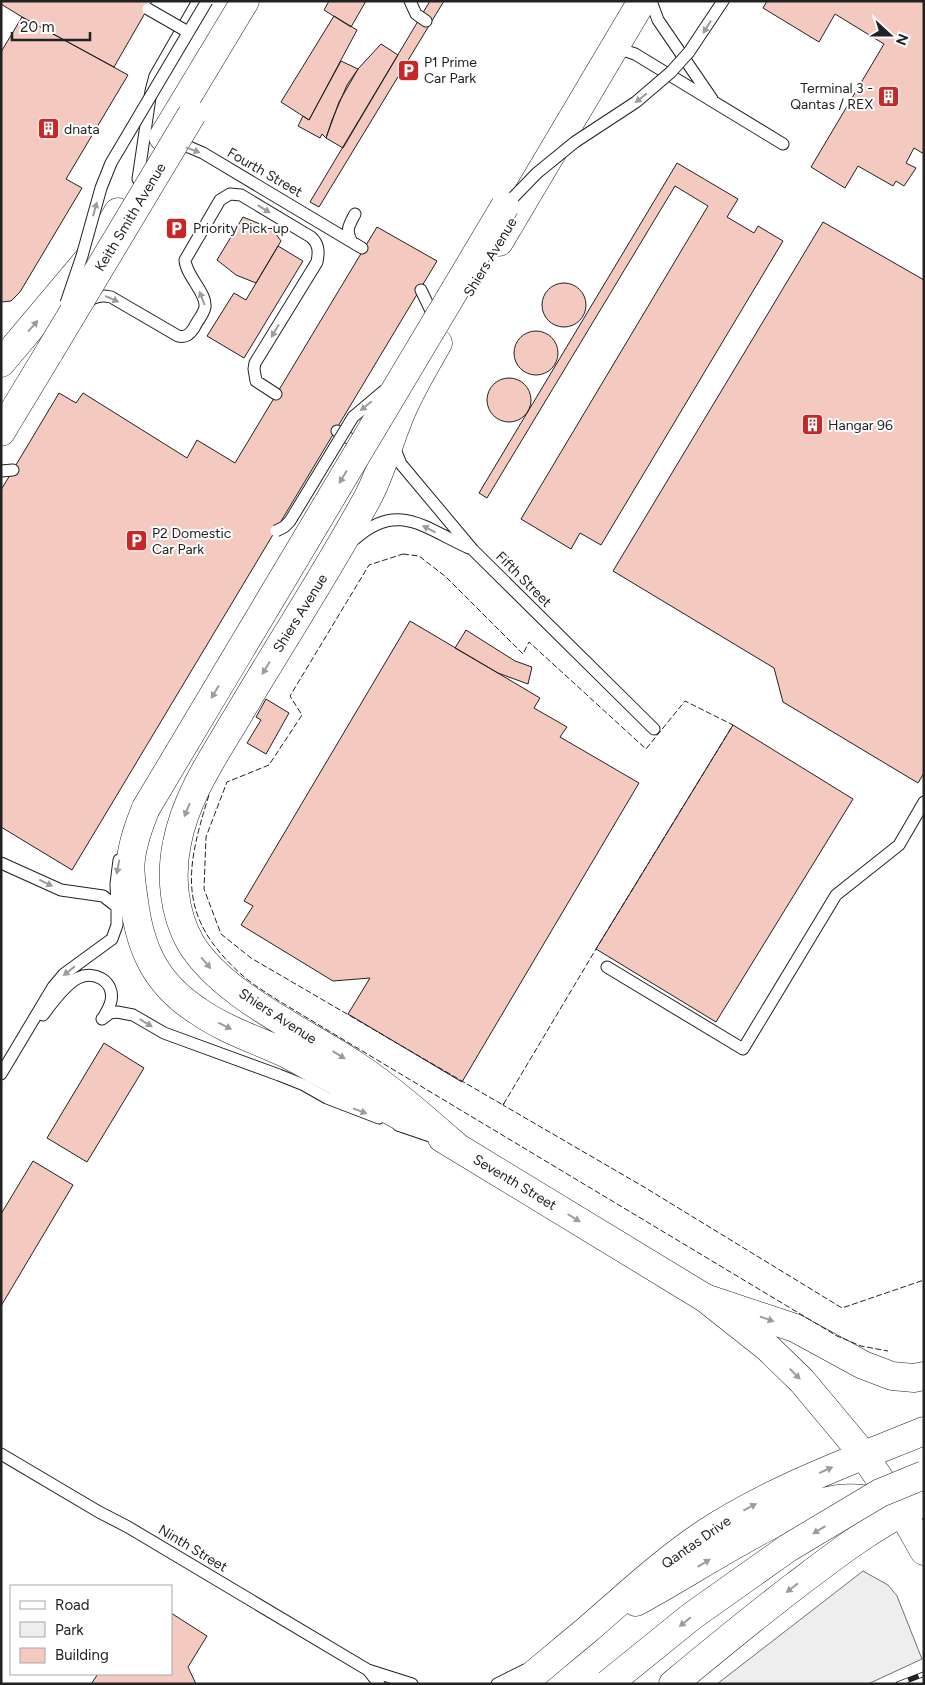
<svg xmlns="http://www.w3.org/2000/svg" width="925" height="1685" viewBox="0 0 925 1685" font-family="Figtree,sans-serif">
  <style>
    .green { fill: #eee; stroke: #6f6f6f }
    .building { fill: #f3c9c0; stroke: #222 }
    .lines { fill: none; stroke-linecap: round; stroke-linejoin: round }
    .lane-casing { stroke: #222; stroke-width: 13 }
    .secondary-casing { stroke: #222; stroke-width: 29 }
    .primary-casing { stroke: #222; stroke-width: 29 }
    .highway-casing { stroke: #222; stroke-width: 29 }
    .lane { stroke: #fff; stroke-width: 11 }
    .secondary { stroke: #fff; stroke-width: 28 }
    .primary { stroke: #fff; stroke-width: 28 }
    .highway { stroke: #fff; stroke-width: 28 }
    .rail-casing { stroke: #222; stroke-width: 5.5 }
    .rail { stroke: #fff; stroke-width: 4; stroke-dasharray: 11; stroke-linecap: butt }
    .lane-bridge-casing { stroke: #222; stroke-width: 13; stroke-linecap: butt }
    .secondary-bridge-casing { stroke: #222; stroke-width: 29; stroke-linecap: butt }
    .highway-bridge-casing { stroke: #222; stroke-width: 29; stroke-linecap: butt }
    .lane-bridge { stroke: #fff; stroke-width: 11 }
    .secondary-bridge { stroke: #fff; stroke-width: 28 }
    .highway-bridge { stroke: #fff; stroke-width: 28 }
    .fence { stroke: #222; stroke-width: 1; stroke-dasharray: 6 2.5; stroke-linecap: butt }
    .oneway { fill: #9c9c9c }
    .labels { text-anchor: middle; stroke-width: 4; stroke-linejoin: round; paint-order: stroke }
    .poi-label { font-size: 14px; fill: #222; stroke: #fff; text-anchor: start }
    .street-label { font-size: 14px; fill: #222; stroke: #fff }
  </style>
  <rect width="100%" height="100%" fill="#fff"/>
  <path class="green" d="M863,1571L888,1585L897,1596L922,1659L868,1684H717Z"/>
  <path class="building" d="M1,1H152L114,67L22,17L1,4Z
    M329,1H366L351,27L324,10Z
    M430,1H444L319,207L310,202Z
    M767,1H924V154L914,148L906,163L916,168L904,186L896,181L893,186L858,166L845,188L811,167L884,44L835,14L819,42L763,8Z
    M334,16L357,30L309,120L281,102Z
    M22,17L128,75L66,179L82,188L20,292L11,301L1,302V52Z
    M381,44L398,55L343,148L326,138L332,120L347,85L358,69Z
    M341,61L358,69L339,102L326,138L322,134L320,138L298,126L303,116L309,120Z
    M677,163L738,199L727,217L754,233L758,226L783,241L601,545L580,533L571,549L521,519L708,206L675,186L487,498L479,493Z
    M243,217L265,226L276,234L281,241L256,283L236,275L217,260Z
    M823,222L924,280V773L918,783L783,702L774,668L613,571Z
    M377,227L437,261L72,870L1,827V490L59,393L76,403L83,393L187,458L197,440L235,463Z
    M278,246L303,261L244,358L207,336L234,293L246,300Z
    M542 305a22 22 0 1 1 44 0a22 22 0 1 1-44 0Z
    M514 353a22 22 0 1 1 44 0a22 22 0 1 1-44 0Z
    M487 400a22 22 0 1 1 44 0a22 22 0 1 1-44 0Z
    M410,621L540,698L534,708L567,727L560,737L639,783L462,1082L348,1014L370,978L333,981L241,925L253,906L244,901Z
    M466,630L515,661L532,667L528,684L498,673L455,648Z
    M266,699L289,713L266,754L247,743L261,720L256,717Z
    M733,725L853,799L716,1022L596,949Z
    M104,1043L144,1068L87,1162L47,1138Z
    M33,1161L73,1185L1,1306V1214Z
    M171,1613L207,1636L188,1667L196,1684H91L98,1674H171Z"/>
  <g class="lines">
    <defs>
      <path id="lane" d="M410,1L416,14L426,21
        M651,1L658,20L712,99
        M689,52L723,1
        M613,54L623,50L635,54L783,144
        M174,146L189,147L203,153L362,248
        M138,179L151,91L155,76L198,1
        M352,242C345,231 349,225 355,214
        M421,290L431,311L433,321
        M86,303C94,296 101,295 111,297L178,336C186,338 190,334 194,328C197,321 204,314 205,307C207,293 186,276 185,260L220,200L230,194L241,195L311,237C319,244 319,252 317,262L255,363L254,369L256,381L276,394
        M337,431L363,447
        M394,447L401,464L473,550L654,729
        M1,471L13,470
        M355,539C398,500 426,529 469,548
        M1,863L61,890L103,896L121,910
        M607,967L743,1049L836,895L899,845L924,802
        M43,1015C51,1004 66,984 78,978C94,970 115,981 111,1001C110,1006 106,1013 103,1018
        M102,1019L110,1013L117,1012L133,1015L164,1033L279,1075L304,1085L327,1098L379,1118
        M1,1074L53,987L64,974L112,939L117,925V906L116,884L119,860
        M398,1125L433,1137
        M1,1454L99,1512L128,1527L368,1670L412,1684
        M368,1670L379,1684
        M497,1684L525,1670"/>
      <path id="secondary" d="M163,137L245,1
        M499,242L642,1
        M438,343C426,364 414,384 404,406C390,436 383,470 367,499C327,572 282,641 240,712C216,753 186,795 177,843C170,876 174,913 190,942C221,995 304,1031 355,1065C391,1089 424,1118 457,1147
        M1,363L91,256L118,212
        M1,432L50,351
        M146,808C139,825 133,841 131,859C129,872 132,887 134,901C140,949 156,984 198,1011C225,1030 257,1040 287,1054C326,1075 365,1097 404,1118
        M442,1138L705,1298L767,1347L802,1381L863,1454"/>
      <path id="primary" d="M863,1454L902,1512L924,1551
        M636,1602C680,1578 721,1551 765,1528C784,1518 804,1508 824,1502C848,1495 881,1498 902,1512
        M522,1684C544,1666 565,1648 587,1630C624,1598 660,1564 701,1536C770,1490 848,1462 924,1431
        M673,1684C714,1650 754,1617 796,1585C837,1554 876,1523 924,1502"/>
      <path id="highway" d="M705,1298L795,1328L863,1365L892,1376L914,1378L924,1376"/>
    </defs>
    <use href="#lane" class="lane-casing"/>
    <use href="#secondary" class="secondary-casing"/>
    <use href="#primary" class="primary-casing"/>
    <use href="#highway" class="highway-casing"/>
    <use href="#lane" class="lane"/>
    <use href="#secondary" class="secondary"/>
    <use href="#primary" class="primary"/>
    <use href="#highway" class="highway"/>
    <defs>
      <path id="rail" d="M898,1684L924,1674"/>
    </defs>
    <use href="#rail" class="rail-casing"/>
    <use href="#rail" class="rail"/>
    <defs>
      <path id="lane-bridge" d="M148,9L188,32
        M505,206L537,173L575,142L636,102L671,72L689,52
        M66,303L82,256L101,188L111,163L207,1
        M276,531L284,527L290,521L353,417L385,390"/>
      <path id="secondary-bridge" d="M50,351L192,114
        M146,808L505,206"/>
      <path id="highway-bridge" d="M608,1684L692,1616L788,1548L880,1493L924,1475"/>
    </defs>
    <use href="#lane-bridge" class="lane-bridge-casing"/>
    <use href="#secondary-bridge" class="secondary-bridge-casing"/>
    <use href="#highway-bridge" class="highway-bridge-casing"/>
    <use href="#lane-bridge" class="lane-bridge"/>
    <use href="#secondary-bridge" class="secondary-bridge"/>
    <use href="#highway-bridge" class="highway-bridge"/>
    <path class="fence" d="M403,554L419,556L446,577L523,654L529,642L646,749L685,701L733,725L596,949L503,1105L251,958L221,934L204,889L206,837L227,782L269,765L302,715L290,696L369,565Z
      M209,795C185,871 177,917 242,975C253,985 267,993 279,1001L837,1336L861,1346L888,1351
      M504,1103L503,1105L644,1187L842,1308L924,1280"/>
  </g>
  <defs><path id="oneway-solid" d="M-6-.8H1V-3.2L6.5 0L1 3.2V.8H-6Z" transform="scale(1.25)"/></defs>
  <g class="oneway">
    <use href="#oneway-solid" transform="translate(707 27) rotate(122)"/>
    <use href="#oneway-solid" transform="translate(641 98) rotate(142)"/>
    <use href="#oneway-solid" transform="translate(193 150) rotate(21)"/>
    <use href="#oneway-solid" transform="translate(95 209) rotate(-75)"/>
    <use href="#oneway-solid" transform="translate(264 209) rotate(31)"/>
    <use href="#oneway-solid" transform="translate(202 298) rotate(-111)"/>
    <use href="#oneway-solid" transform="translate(112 299) rotate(24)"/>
    <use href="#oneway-solid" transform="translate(33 326) rotate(-49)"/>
    <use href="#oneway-solid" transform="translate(275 331) rotate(121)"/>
    <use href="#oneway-solid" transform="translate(366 406) rotate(141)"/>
    <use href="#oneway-solid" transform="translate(343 477) rotate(121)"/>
    <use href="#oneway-solid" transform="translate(429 529) rotate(-152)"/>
    <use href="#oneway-solid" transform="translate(266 668) rotate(121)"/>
    <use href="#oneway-solid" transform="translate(215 692) rotate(121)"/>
    <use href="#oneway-solid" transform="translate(187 810) rotate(112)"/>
    <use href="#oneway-solid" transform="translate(118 867) rotate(100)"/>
    <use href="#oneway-solid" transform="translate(46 883) rotate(26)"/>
    <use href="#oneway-solid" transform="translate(206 963) rotate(49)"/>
    <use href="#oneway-solid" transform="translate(69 971) rotate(142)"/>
    <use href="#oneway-solid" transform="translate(146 1023) rotate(31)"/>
    <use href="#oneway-solid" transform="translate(225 1026) rotate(26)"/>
    <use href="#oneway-solid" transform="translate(339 1055) rotate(31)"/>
    <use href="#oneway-solid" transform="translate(360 1111) rotate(20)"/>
    <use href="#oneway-solid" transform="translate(574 1218) rotate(32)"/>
    <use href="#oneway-solid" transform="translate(767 1319) rotate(19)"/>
    <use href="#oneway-solid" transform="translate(795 1374) rotate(45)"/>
    <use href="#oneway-solid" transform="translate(826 1470) rotate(-24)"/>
    <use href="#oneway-solid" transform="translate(750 1507) rotate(-28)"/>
    <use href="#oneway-solid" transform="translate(819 1530) rotate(149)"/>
    <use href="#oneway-solid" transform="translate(704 1563) rotate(-31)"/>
    <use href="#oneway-solid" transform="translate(792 1588) rotate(142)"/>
    <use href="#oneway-solid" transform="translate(685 1622) rotate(141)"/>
  </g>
  <defs>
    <symbol id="parking-square" viewBox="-11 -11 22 22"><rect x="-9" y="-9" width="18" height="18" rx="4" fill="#c62828" stroke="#fff"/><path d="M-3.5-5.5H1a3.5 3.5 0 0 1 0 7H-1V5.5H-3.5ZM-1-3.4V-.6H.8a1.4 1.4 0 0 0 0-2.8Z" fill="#fff"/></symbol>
    <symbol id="building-square" viewBox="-11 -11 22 22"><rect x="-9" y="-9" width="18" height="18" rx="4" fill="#c62828" stroke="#fff"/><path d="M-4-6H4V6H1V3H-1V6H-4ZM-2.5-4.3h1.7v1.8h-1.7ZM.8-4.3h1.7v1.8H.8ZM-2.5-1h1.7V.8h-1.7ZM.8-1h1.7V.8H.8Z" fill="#fff"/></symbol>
  </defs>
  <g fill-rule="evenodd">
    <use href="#parking-square" x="396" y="58" width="25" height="25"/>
    <use href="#building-square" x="876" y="84" width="25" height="25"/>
    <use href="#building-square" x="36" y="116" width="25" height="25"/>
    <use href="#parking-square" x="164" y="216" width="25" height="25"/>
    <use href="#building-square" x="800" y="412" width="25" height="25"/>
    <use href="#parking-square" x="124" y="528" width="25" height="25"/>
  </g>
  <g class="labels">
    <g class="poi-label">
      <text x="424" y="67">P1 Prime<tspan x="424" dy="16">Car Park</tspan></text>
      <text x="873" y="93" text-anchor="end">Terminal 3 -<tspan x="873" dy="16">Qantas / REX</tspan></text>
      <text x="64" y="134">dnata</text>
      <text x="193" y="233">Priority Pick-up</text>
      <text x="828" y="430">Hangar 96</text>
      <text x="152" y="538">P2 Domestic<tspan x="152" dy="16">Car Park</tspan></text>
    </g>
    <g class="street-label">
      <text transform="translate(265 172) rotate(30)" y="5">Fourth Street</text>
      <text transform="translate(130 217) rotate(-59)" y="5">Keith Smith Avenue</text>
      <text transform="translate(490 257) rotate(-59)" y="5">Shiers Avenue</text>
      <text transform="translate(524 579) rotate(45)" y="5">Fifth Street</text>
      <text transform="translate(300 613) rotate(-58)" y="5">Shiers Avenue</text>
      <text transform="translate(278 1016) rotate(33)" y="5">Shiers Avenue</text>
      <text transform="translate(515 1182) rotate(31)" y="5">Seventh Street</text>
      <text transform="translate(696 1542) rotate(-35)" y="5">Qantas Drive</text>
      <text transform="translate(193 1548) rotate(31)" y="5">Ninth Street</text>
    </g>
  </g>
  <rect width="925" height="1685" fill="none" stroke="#222222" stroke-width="5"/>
  <rect x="10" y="1585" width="162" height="90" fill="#ffffff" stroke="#a7a7a7"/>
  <rect x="20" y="1601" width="25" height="8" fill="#ffffff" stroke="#a7a7a7"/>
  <text x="55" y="1610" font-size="15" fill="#222222">Road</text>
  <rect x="20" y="1622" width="25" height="15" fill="#eeeeee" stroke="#a7a7a7"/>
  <text x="55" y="1635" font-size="15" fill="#222222">Park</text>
  <rect x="20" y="1648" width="25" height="15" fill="#f3c9c0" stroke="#a7a7a7"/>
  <text x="55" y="1660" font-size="15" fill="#222222">Building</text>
  <g transform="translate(890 35) rotate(111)" stroke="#ffffff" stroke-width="4" paint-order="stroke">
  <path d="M0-4L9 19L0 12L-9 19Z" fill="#222222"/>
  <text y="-8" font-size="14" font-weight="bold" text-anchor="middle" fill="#222222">N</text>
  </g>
  <path d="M12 32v8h78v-8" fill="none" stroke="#222222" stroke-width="2.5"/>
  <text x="20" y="32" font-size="15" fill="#222222" stroke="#ffffff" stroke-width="4" paint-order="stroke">20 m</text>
</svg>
